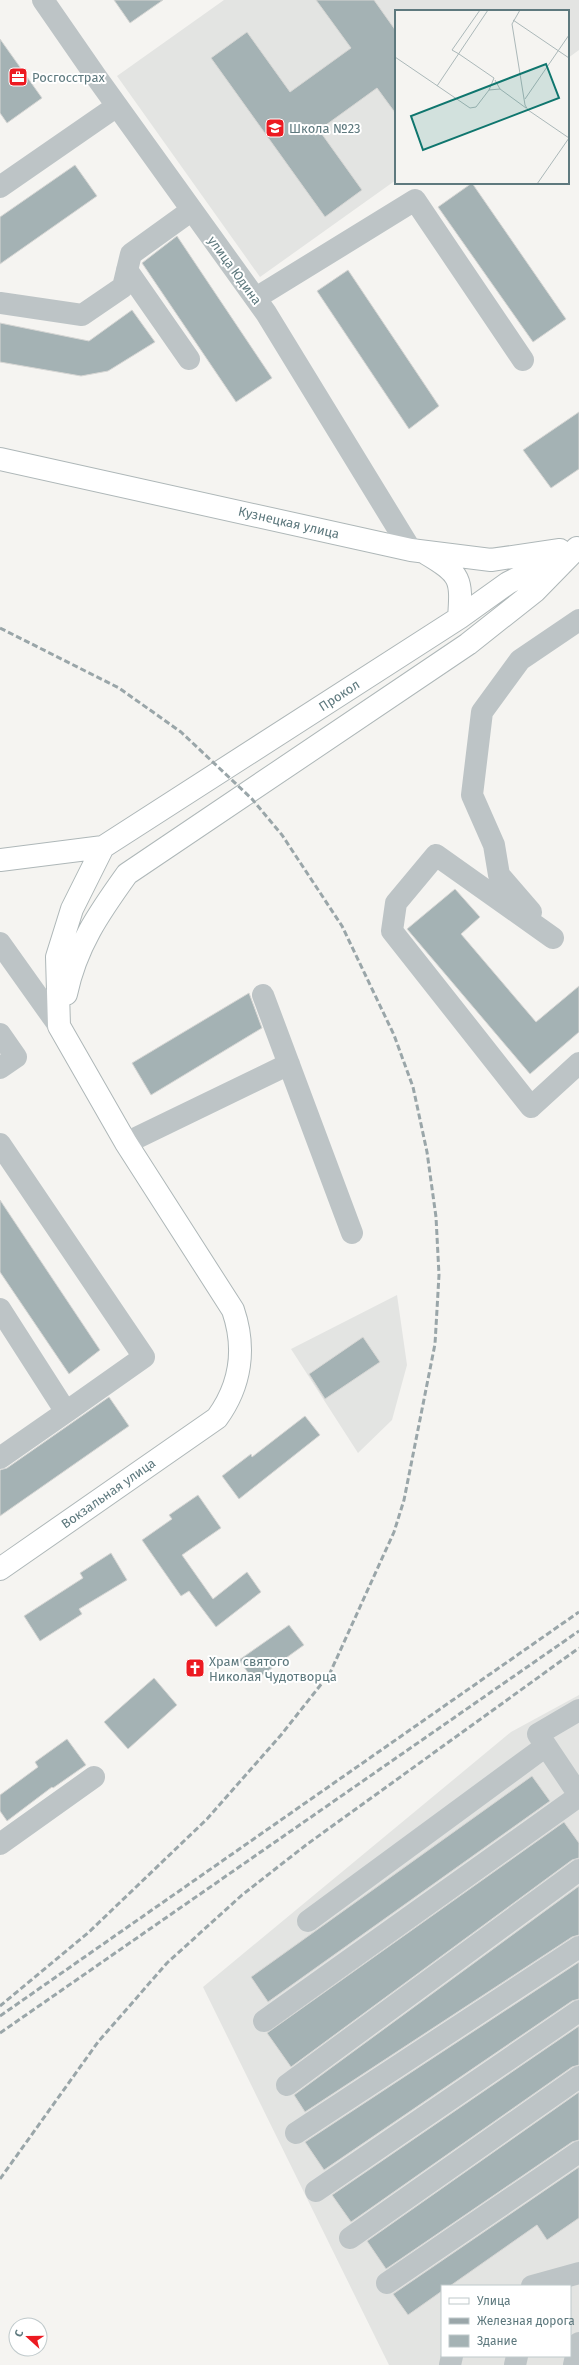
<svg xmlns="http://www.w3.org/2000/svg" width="579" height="2365" viewBox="0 0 579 2365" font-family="'Fira Sans',sans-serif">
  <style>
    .built { fill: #e3e4e2; fill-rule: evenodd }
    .building { fill: #a4b2b4; stroke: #d6d6d4 }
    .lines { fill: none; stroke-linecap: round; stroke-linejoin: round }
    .major-casing { stroke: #aeb7b8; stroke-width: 24 }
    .minor { stroke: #bdc4c6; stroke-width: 22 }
    .major { stroke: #fff; stroke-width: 22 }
    .rail { stroke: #9aa6a9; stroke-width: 3; stroke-dasharray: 6 3; stroke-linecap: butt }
    .labels { text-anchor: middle; stroke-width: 4; stroke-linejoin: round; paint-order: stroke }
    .poi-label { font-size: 13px; fill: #5e797e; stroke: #fff; text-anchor: start }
    .street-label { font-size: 13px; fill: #5e797e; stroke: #fff }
    .inset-road { fill: none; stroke: #abb8b9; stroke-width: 1 }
    .view { fill: #0f766e; fill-opacity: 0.15; stroke: #0f766e; stroke-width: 2 }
    .inset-edge { fill: none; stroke: #5e797e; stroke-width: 2 }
  </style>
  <rect width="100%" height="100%" fill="#f5f4f1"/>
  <path class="built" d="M224,0H579V50L568,58V11H396V180L260,277L117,76Z
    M397,1295L407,1365L392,1420L358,1453L291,1349Z
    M579,1695V2365H389L203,1987L511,1732ZM442,2286H570V2356H442Z"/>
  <path class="building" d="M114,0H163L130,23Z
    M316,0H374L396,31V114L377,88L319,130L362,190L325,217L211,58L247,32L290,92L351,48Z
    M0,39L42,98L7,123L0,113Z
    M75,165L97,196L0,264V217Z
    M472,183L566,319L533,342L438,207Z
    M177,236L272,378L236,402L142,263Z
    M348,270L439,406L409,429L317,291Z
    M132,310L155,342L108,371L81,376L0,362V323L89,341Z
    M579,412V469L551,488L523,450Z
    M455,889L480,917L461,934L536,1022L579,986V1032L530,1074L407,929Z
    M249,993L262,1028L151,1095L132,1063Z
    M0,1200L100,1350L69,1374L0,1272Z
    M363,1337L380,1362L325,1399L309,1374Z
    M109,1397L129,1426L0,1516V1470L7,1468Z
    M305,1416L320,1435L239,1499L222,1476L251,1454L252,1457Z
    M198,1495L221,1528L182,1555L213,1599L247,1572L261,1592L216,1627L189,1591L181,1596L142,1540L172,1519L169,1515Z
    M111,1553L127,1580L79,1609L82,1614L40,1641L24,1616L83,1578L80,1573Z
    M289,1625L304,1645L254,1681L239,1660Z
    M154,1678L177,1705L128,1749L104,1722Z
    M67,1739L86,1765L53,1788L52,1787L7,1821L0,1811V1795L38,1767L35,1762Z
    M532,1776L550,1801L268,2002L251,1977Z
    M564,1822L579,1843V1858L572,1860L291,2067L267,2033Z
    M579,1886V1935L572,1937L305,2112L294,2095Z
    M579,1962V1999L572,2001L324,2170L305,2142Z
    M579,2026V2065L572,2067L351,2222L332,2195Z
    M579,2092V2140L572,2142L386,2269L367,2241Z
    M579,2167V2218L547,2240L537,2225L450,2286H442V2291L408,2315L393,2294Z"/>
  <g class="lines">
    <defs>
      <path id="major" d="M0,459L411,550L491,560L560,550
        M427,554C461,574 462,579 459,618
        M0,860L103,847L459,618L508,583L561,556
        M66,994C76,946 99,913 127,874L468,644L535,591L577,548
        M0,1569L217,1418C241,1385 246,1348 233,1310L126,1143L59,1026L57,957L72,909L103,847"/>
    </defs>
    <use href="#major" class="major-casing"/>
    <path class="minor" d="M43,0L97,78L266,313L411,550
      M0,187L117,106
      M127,270L189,359
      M256,298L415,200L523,360
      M0,303L82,315L123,287L131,254L192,210
      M531,912L499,875L494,845L472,795L482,712L520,660L579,620
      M553,938L436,855L396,903L392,931L531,1107L579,1063
      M0,943L59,1026
      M263,995L352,1233
      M0,1034L16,1057L0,1068
      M126,1143L289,1064
      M0,1144L144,1357L66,1412
      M0,1309L66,1412L0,1458
      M579,1710L538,1734L579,1795
      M0,1844L94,1777
      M308,1921L546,1746
      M264,2021L579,1796
      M287,2085L579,1870
      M296,2133L579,1947
      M316,2191L579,2011
      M350,2238L579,2077
      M387,2283L579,2152
      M532,2286L579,2273
      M450,2365L452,2356
      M515,2365L517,2356
      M574,2365L579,2343"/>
    <use href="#major" class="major"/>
    <path class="rail" d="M0,628L119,688L181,732L252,799L282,835L342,926L394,1035L413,1087L427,1152L436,1217L439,1275L435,1344L404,1500L394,1532L330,1673L281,1735L207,1819L89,1932L0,2006
      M0,2016L579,1612
      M0,2033L579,1631
      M0,2179L98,2042L167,1963L242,1895L306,1845L579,1648"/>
  </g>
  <defs>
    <symbol id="office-square" viewBox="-11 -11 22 22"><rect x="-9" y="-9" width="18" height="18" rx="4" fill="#ec1a21" stroke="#fff"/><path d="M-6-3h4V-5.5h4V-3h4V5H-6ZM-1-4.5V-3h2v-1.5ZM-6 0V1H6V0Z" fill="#fff"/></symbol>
    <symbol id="school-square" viewBox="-11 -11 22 22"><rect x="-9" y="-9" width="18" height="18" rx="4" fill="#ec1a21" stroke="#fff"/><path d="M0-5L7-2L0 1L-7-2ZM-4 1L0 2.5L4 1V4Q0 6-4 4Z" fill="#fff"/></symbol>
    <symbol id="church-square" viewBox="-11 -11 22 22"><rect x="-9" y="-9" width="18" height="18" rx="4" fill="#ec1a21" stroke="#fff"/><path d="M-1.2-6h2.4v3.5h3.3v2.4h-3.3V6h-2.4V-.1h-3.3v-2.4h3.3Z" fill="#fff"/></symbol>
  </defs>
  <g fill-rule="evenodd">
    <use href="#office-square" x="7" y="66" width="22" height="22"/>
    <use href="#school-square" x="264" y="117" width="22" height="22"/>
    <use href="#church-square" x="184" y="1657" width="22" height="22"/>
  </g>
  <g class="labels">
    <g class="poi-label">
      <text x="32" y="82">Росгосстрах</text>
      <text x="289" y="133">Школа №23</text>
      <text x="209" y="1666">Храм святого<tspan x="209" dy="15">Николая Чудотворца</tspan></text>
    </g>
    <g class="street-label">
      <text transform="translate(235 270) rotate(54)" y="5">улица Юдина</text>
      <text transform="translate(289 522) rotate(13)" y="5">Кузнецкая улица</text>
      <text transform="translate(339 695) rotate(-33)" y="5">Прокол</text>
      <text transform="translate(108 1493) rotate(-35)" y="5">Вокзальная улица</text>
    </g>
  </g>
  <g transform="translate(395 10)">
    <rect width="174" height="174" fill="#f5f4f1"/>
    <path class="inset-road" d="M125,0L117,14L130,95L133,100L174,128M118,10L174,48M64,44L99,68L94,80M64,44L57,40L85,0M0,47L75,98L81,97L94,80L105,79M100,70L105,79L131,98M42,76L93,0M130,89L174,25M142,174L174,128"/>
    <path class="view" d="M151,54L164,88L28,140L16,106Z"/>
    <rect width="174" height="174" class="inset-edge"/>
  </g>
  <rect x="441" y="2285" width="130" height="72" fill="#ffffff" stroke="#bfc9cb"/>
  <rect x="449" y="2298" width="20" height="6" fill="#ffffff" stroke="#bfc9cb"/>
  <text x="477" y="2305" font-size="12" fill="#5e797e">Улица</text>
  <rect x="449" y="2318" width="20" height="6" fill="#9aa6a9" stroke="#bfc9cb"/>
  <text x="477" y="2325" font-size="12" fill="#5e797e">Железная дорога</text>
  <rect x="449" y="2335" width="20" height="12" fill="#a4b2b4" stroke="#bfc9cb"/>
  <text x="477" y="2345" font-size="12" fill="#5e797e">Здание</text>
  <g transform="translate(28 2337) rotate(291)"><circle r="19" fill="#ffffff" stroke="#bfc9cb"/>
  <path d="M0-3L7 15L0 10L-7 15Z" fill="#ec1a21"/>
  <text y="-6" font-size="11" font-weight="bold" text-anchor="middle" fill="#5e797e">С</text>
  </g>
</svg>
